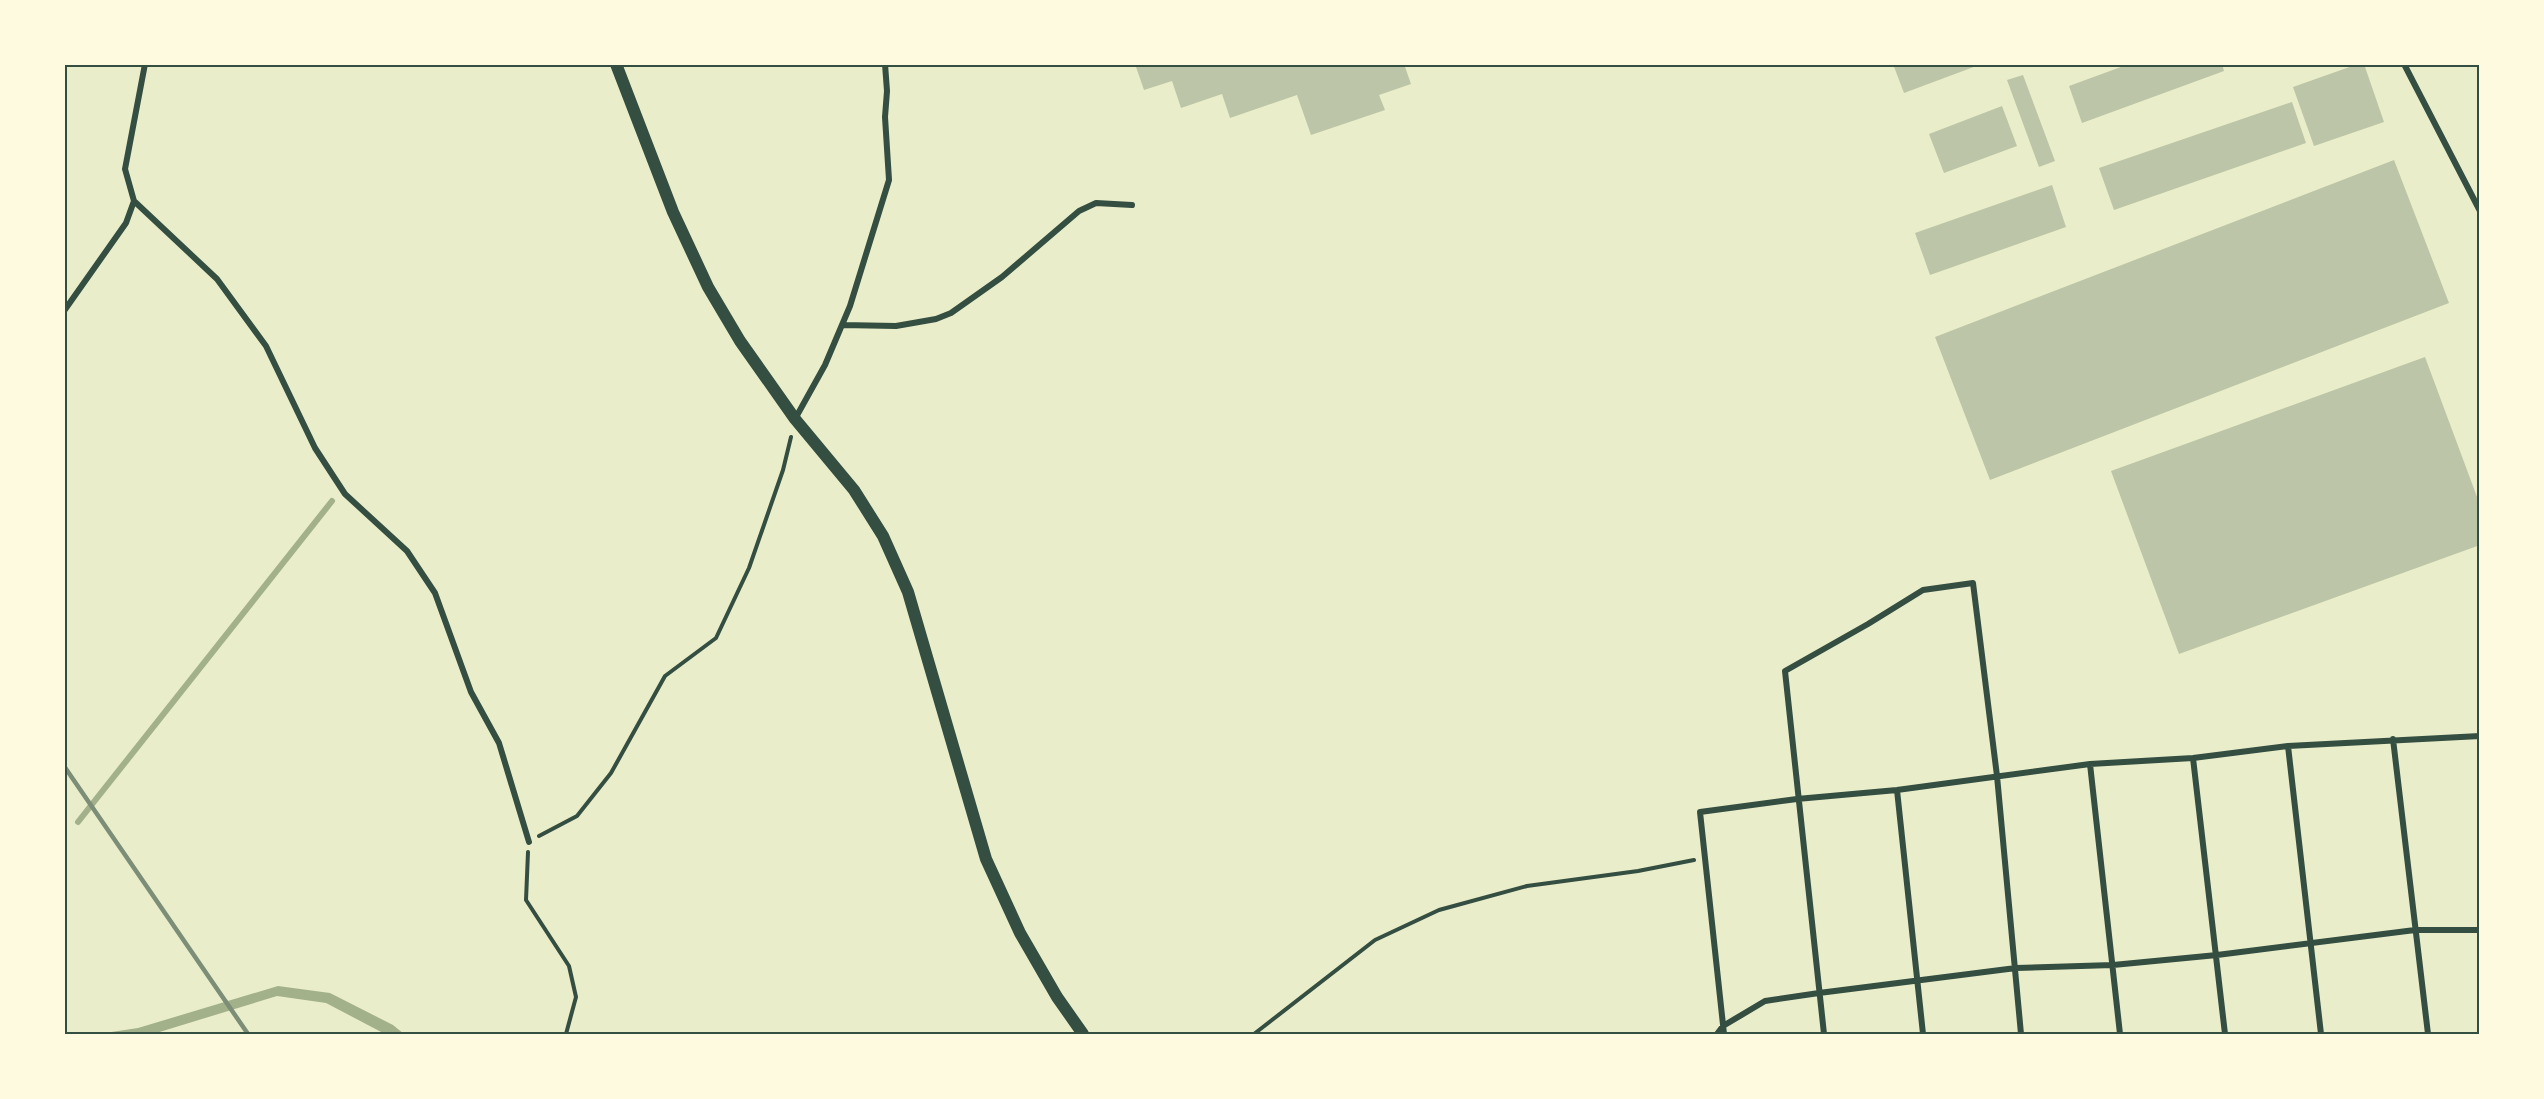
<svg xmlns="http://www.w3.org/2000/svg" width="2544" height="1099" viewBox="0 0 2544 1099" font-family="'Archivo Narrow',sans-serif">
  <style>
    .water { fill: #a3b18a }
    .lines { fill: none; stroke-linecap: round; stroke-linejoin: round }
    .stream { stroke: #a3b18a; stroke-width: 6 }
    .building { fill: #bcc5a7 }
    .path { stroke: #344e41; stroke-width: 4 }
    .minor { stroke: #344e41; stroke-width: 6 }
    .secondary { stroke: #344e41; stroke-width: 12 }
    .rail { stroke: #7c8e77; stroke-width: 4.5 }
    .neatline { fill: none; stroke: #344e41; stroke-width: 2 }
  </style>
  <rect width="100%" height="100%" fill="#e9edc9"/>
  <path class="water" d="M278,986L330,993L393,1025L404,1034H385L326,1003L277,996L153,1034H98L138,1028Z"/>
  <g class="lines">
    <path class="stream" d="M78,822L332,501"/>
  </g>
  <path class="building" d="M1135,64H1404L1411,84L1379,95L1385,110L1311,135L1297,95L1230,118L1222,94L1181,108L1172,81L1144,90Z
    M1893,64H1979V65L1904,93Z
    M2129,64H2222L2224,71L2082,123L2069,86Z
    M2358,64H2364L2384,122L2314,146L2293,87Z
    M2023,75L2055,161L2039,167L2007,80Z
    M2292,102L2306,143L2114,210L2099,168Z
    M2002,106L2017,146L1944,173L1929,134Z
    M2394,160L2449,303L1990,480L1935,337Z
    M2052,185L2066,227L1930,275L1915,233Z
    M2425,357L2480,505V545L2179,654L2111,471Z"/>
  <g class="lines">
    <path class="path" d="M539,836L577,816L611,773L665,676L716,638L749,568L783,470L791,437
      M528,852L526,900L569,966L576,997L566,1034
      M1254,1034L1375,940L1439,910L1527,886L1638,871L1694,860"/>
    <path class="minor" d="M145,64L125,169L134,201L217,279L266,346L315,448L345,494L407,551L435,593L471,692L499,743L529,842
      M2404,64L2480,211
      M64,311L126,223L134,201
      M842,325L896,326L936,319L951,313L1002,277L1079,211L1096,203L1132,205
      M795,419L825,365L850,306L889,180L885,117L887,91L885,64
      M2393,739L2428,1034
      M2288,746L2321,1034
      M2193,758L2225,1034
      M2090,764L2120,1034
      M1897,790L1923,1034
      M1717,1034L1723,1026L1765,1001L1819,993L2016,968L2113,965L2217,955L2415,930H2480
      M1724,1034L1700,812L1797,799L1897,790L2090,764L2193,758L2288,746L2480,736
      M1824,1034L1785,671L1868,624L1923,590L1973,583L1997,776L2021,1034"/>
    <path class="secondary" d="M616,64L673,212L708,287L740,341L795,419L854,490L883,536L908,592L986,859L1020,933L1057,997L1083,1034"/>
    <path class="rail" d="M64,766L248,1034"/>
  </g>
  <rect width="2544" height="1099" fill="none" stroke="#fefae0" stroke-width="132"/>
  <rect x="66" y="66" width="2412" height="967" class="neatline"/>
</svg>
